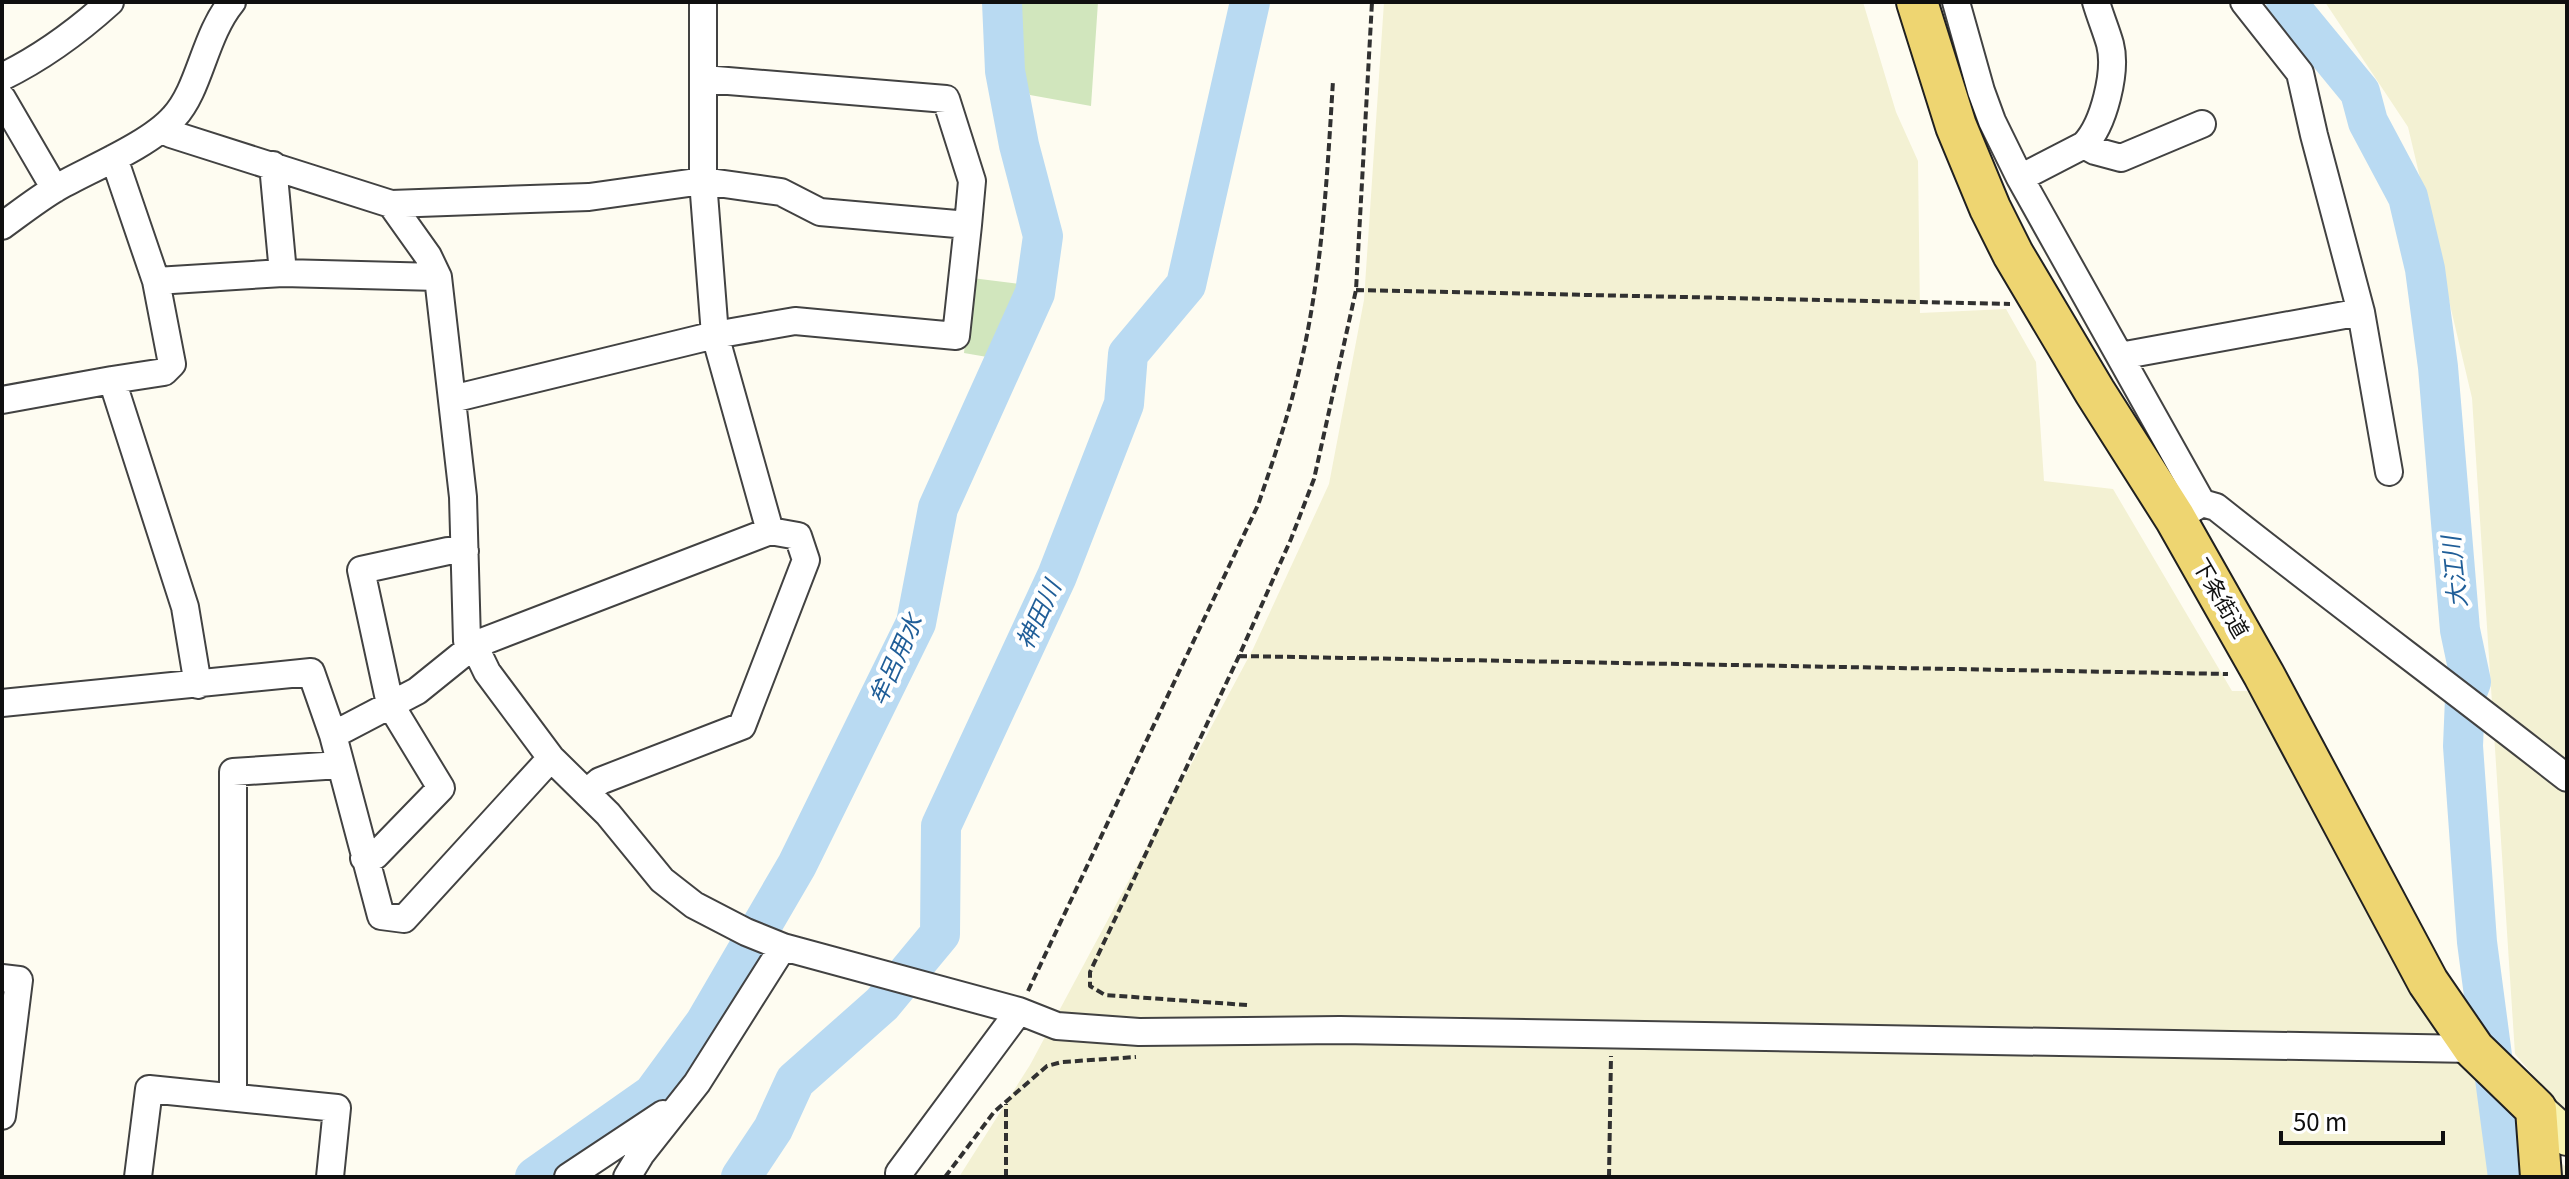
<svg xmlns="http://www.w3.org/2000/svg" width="2569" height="1179" viewBox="0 0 2569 1179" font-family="Georgia,'Noto Sans JP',serif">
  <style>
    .farmland { fill: #f3f1d3 }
    .green { fill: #d1e6bd }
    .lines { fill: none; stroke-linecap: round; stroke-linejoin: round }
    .river { stroke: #b9daf2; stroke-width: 40 }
    .street-casing { stroke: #424242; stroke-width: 30 }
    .secondary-casing { stroke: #313131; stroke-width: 40 }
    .primary-casing { stroke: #202020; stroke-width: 44 }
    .path { stroke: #313131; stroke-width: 4; stroke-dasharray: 8 4; stroke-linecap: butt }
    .street { stroke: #fff; stroke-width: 26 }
    .secondary { stroke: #f9f4b1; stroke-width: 36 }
    .primary { stroke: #eed571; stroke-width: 40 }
    .labels { text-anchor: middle; stroke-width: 8; stroke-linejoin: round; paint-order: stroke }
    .street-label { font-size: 22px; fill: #0f0f0f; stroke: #fff }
    .water-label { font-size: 24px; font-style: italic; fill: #205e98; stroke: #fff }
  </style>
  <rect width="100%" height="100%" fill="#fefcf1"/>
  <path class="farmland" d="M1384,2H1863L1896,112L1918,161L1920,313L2006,309L2036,362L2044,481L2113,489L2232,691H2253L2455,1054L2532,1137L2567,1168V1177H959L1030,1065L1253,649L1329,484L1364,300Z
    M2325,2H2567V1111L2550,1095L2515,1054L2472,398L2408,127Z"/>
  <path class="green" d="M1020,2H1098L1091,106L1030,95L1017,65Z
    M972,278L1021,284V298L993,358L964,353Z"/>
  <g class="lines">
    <path class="river" d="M2286,2L2360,92L2368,122L2408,197L2425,269L2438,367L2460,630L2471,682L2465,698L2463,746L2477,942L2508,1177
      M535,1177L653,1094L705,1023L797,865L916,623L938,508L1035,293L1043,236L1019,145L1005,71L1002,2
      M741,1177L773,1129L795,1081L882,1004L940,934L941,826L1057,576L1124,404L1128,354L1186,285L1250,2"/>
    <defs>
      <path id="street" d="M1956,2L1981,91L1992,121L2020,178L2202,503
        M2,77C41,58 78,31 110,2
        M2,98L55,189
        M164,127L171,134L391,204L428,256L438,277L463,497L467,641L474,645L487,672L551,758L608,814L662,880L694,905L746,932L783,947L1019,1011L1057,1026L1139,1032L1340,1030L2474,1049
        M2084,145L2095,151L2121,158L2202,124
        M114,158L156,281L172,364L164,372L112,380L185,607L198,685
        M273,165L283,273
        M2020,178L2084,145C2104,125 2117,71 2110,44C2106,30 2100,16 2096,2
        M391,204L589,197L703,181L781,192L820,212L968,225L972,181L946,99L704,79
        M2,226C20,213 39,198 58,187C90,169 151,144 174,117C200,89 204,36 232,2
        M156,281L283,273L438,277
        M2361,312L2389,472
        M2120,356L2361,312L2314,135L2300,73L2244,2
        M452,399L715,335L795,321L956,336L968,225
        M2,400L112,380
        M2189,511L2202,503L2216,507C2332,599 2451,687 2567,778
        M2,703L311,672L333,735L381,916L404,919L551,758
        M333,735L417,691L474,645L770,531
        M587,792L600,781L742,726L806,560L798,536L770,531L715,335L703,181V2
        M364,858L375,856L441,788L390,704L361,570L448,551H465
        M2,978L19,980L2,1116
        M233,1097V772L340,765
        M899,1173L1019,1011
        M138,1177L149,1089L337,1108L330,1177
        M568,1177L663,1114
        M627,1177L641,1154L697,1083L783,947"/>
      <path id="secondary" d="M2536,1109L2567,1137"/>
      <path id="primary" d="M1917,2L1956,126L1990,208L2013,254L2095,392L2175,518L2264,675L2428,982L2474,1049L2536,1109L2541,1177"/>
    </defs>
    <use href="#street" class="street-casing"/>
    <use href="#secondary" class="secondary-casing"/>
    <use href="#primary" class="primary-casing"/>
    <path class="path" d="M1356,290L2010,304
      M1239,656L2228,674
      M1028,991L1258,505C1273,461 1288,417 1299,371C1322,277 1327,178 1333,81
      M1247,1005L1105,995L1090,986V972L1239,656L1291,539L1314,479L1356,290L1372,2
      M945,1177L994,1112L1047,1066L1062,1062L1136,1057
      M1006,1177V1104
      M1609,1177L1611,1056"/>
    <use href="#street" class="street"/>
    <use href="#secondary" class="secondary"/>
    <use href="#primary" class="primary"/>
  </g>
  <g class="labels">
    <g class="street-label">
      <text transform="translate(2221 598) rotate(60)" y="8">下条街道</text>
    </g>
    <g class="water-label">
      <text transform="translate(2455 572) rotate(-96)" y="8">大江川</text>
      <text transform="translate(1039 615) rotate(-65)" y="8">神田川</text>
      <text transform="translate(896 660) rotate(-66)" y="8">牟呂用水</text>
    </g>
  </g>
  <rect width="2569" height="1179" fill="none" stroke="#0f0f0f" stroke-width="8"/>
  <path d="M2281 1131v12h162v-12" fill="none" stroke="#0f0f0f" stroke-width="4"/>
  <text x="2293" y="1131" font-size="24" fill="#0f0f0f" stroke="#ffffff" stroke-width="6" paint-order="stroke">50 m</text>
</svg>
